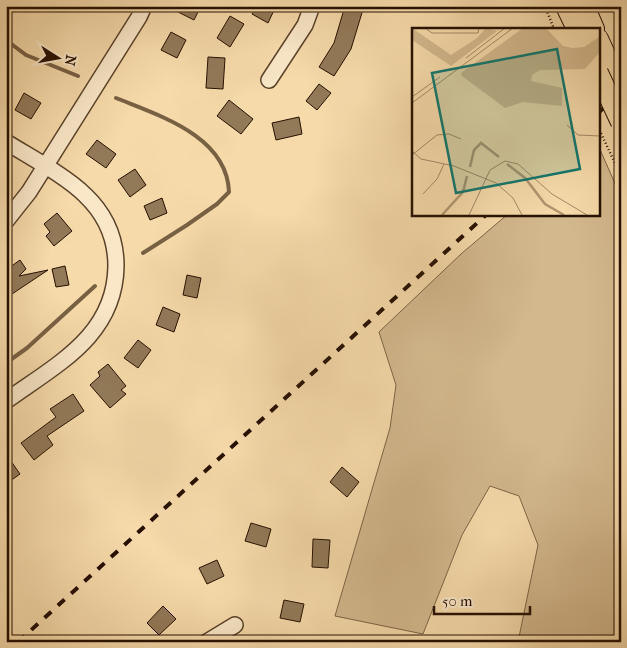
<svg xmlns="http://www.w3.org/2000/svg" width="627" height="648" viewBox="0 0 627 648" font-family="'IM FELL French Canon',serif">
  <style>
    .green { fill: #d3b88d; stroke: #7c6446 }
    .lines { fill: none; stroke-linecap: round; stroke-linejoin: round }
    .stream { stroke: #786043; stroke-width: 4 }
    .building { fill: #927958; stroke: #261000 }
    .minor-casing { stroke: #5a422a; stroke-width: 18 }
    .major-casing { stroke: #261000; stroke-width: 22 }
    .path { stroke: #261000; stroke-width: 2.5; stroke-dasharray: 1 2.5; stroke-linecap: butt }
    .minor { stroke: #f9e7c8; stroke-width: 15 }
    .major { stroke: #f6daaa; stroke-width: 20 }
    .rail { stroke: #261000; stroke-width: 4; stroke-dasharray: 9 9; stroke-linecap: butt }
    .major-bridge-casing { stroke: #261000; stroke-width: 22; stroke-linecap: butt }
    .major-bridge { stroke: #f6daaa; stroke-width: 20 }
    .inset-river { fill: none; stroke: #af9570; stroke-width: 2.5 }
    .inset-road { fill: none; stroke: #a38966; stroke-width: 1 }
    .view { fill: #0f766e; fill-opacity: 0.15; stroke: #0f766e; stroke-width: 2.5 }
    .inset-edge { fill: none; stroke: #261000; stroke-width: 2.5 }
  </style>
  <rect width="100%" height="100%" fill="#f6daaa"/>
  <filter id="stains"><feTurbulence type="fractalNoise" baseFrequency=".004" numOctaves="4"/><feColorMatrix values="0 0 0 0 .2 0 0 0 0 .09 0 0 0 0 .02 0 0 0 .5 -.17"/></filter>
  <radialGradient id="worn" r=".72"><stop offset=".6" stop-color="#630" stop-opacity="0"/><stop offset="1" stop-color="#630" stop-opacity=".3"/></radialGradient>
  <path class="green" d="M598,145L621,197V642H518L538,545L519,496L490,486L462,535L423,634L335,616L390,428L396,385L379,332L461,254L508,214H598Z"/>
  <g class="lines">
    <path class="stream" d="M6,40L26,55L78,76
      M116,98C160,116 227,136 229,192L217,204L187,225L143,253
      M6,363L27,348L95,286"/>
  </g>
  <path class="building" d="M166,6H201L194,20Z
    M256,6H276L268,23L252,14Z
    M345,6H364L351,49L334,76L319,67L334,43Z
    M230,16L244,24L230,47L217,38Z
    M171,32L186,40L177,58L161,50Z
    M208,57L225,58L223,89L206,88Z
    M319,84L331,93L317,110L306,101Z
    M24,93L41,103L31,119L15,110Z
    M229,100L253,119L241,134L217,116Z
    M299,117L302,134L276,140L272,123Z
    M97,140L116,154L106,168L86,154Z
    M135,169L146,185L130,197L118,180Z
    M162,198L167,213L150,220L144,206Z
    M57,213L72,231L54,246L46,236L50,232L44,224Z
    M20,260L26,269L19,276L48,270L6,298V270Z
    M65,266L69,285L56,287L52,269Z
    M187,275L201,278L197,298L183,295Z
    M163,307L180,314L174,332L156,325Z
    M138,340L151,350L138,368L124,358Z
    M108,364L126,386L121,390L126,394L110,408L90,385L100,376L98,372Z
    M73,394L84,411L47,436L53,445L34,460L21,443L56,417L50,409Z
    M6,454L20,474L6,484Z
    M342,467L359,482L347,497L330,482Z
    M251,523L271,529L266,547L245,541Z
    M313,539L330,540L328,568L312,567Z
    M217,560L224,576L207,584L199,568Z
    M284,600L304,604L300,622L280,618Z
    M163,606L176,619L159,635L147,623Z"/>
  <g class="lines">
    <defs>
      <path id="minor" d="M269,80L305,25L312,6
        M6,142C30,157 66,176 85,195C105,214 116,238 116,266C115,336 57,364 6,401
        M6,221L29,192L139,17L144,6
        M207,642L235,625"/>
      <path id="major" d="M566,6L577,29
        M584,6L594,29
        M598,39L621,89"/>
    </defs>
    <use href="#minor" class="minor-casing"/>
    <use href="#major" class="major-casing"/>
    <path class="path" d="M545,6L554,29
      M598,127L621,176"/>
    <use href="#minor" class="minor"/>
    <use href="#major" class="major"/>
    <path class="rail" d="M598,113L621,92
      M18,642L487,214"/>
    <defs>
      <path id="major-bridge" d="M598,73L621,122"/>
    </defs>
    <use href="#major-bridge" class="major-bridge-casing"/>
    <use href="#major-bridge" class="major-bridge"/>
  </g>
  <g transform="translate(412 28)">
    <rect width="188" height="188" fill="#f6daaa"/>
    <path d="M0,0L39,27L65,10L74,0L85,3L39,38L0,12ZM111,0H134L151,18L161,20L172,19L187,9V25L173,41L128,42L120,47L119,53L150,60V78L111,74L93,80L50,48L49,45Z" fill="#d3b88d"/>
    <path class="inset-river" d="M95,136L113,150L133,176L152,187M58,139L62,122L69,115L87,129M30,187L51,164L55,148"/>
    <path class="inset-road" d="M13,0L20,5H66L67,0M54,30L93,0M0,69L28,49M0,75L101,0M155,97L166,107L188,108M0,123L9,131L42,138L84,155L101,170L110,187M0,127L25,107L37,106L49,111M11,166L25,151L32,136M57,187L78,142L93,133L106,136L140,166L175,187"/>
    <path class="view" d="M145,21L168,141L44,165L20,45Z"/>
    <rect width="188" height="188" class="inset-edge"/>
  </g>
  <rect width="627" height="648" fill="none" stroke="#f6daaa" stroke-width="25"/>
  <rect x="8" y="8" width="612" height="633" fill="none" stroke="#261000" stroke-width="2.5"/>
  <rect x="12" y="12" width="602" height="623" fill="none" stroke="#261000"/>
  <g transform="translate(58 58) rotate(101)" stroke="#f9e7c8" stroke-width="4" paint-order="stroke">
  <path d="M0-4L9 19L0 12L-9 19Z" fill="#261000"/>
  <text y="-8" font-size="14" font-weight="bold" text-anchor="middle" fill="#261000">N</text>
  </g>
  <path d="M434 606v8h96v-8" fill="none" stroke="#261000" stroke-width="2.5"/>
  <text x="442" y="606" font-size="15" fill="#261000" stroke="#f9e7c8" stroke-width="4" paint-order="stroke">50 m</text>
  <rect width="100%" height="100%" filter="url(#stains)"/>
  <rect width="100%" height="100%" fill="url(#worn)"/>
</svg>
